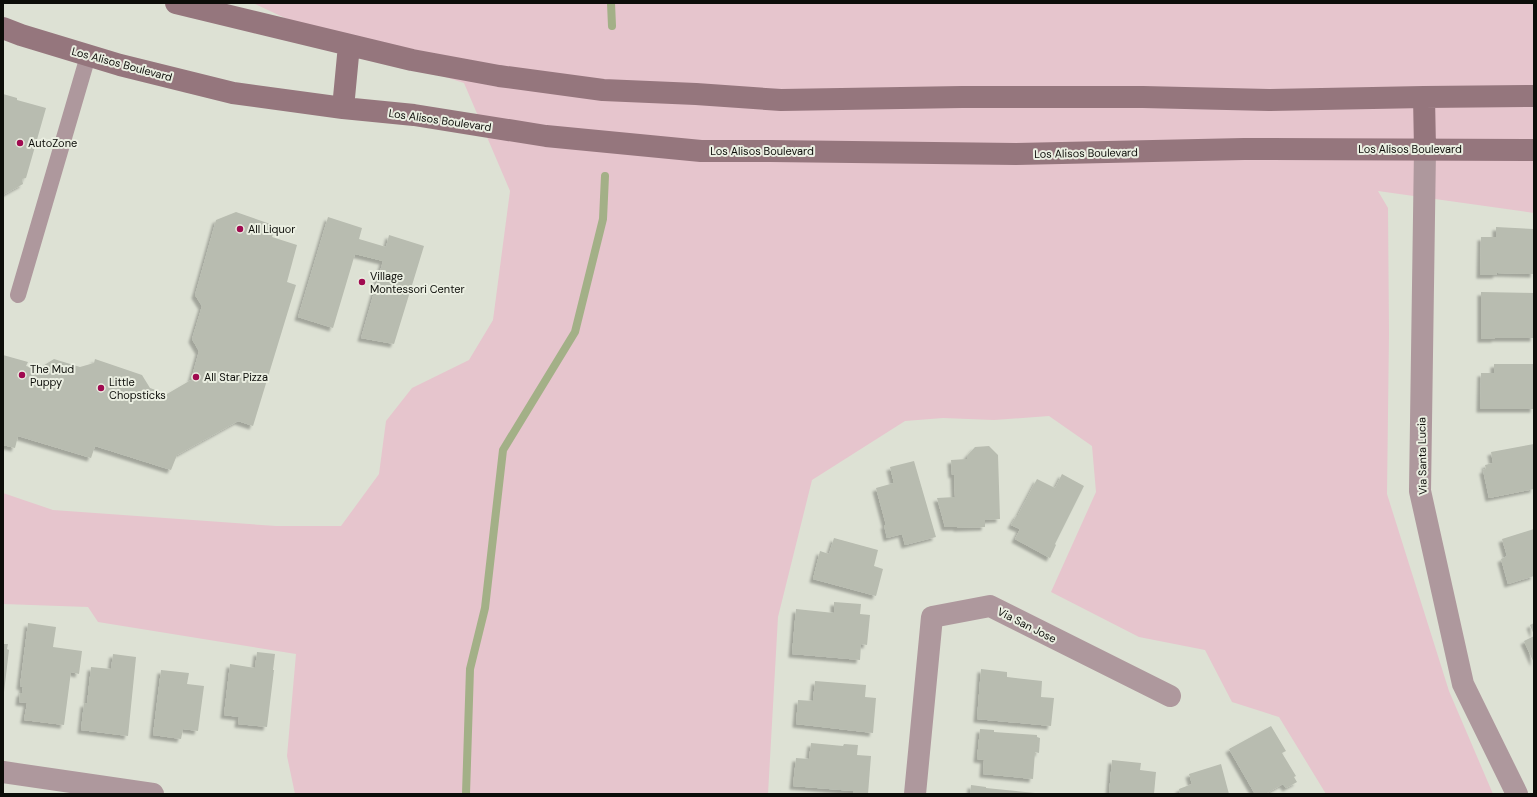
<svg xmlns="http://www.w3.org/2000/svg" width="1537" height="797" viewBox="0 0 1537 797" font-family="'DM Sans',sans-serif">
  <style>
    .green { fill: #e6c5cd }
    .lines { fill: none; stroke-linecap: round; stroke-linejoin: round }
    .stream { stroke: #a3b087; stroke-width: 8 }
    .building { fill: #b8bcb0; filter: url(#shadow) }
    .service { stroke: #ae989d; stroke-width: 16 }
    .minor { stroke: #ae989d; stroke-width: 22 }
    .secondary { stroke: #95767d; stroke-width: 22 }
    .poi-dot { fill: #a00a50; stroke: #eaeee1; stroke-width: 1.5 }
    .labels { text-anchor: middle; stroke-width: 4; stroke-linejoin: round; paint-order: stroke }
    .street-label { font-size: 11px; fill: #0c0d09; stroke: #eaeee1 }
    .poi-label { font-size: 11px; fill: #0c0d09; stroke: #eaeee1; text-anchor: start }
  </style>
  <defs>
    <filter id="shadow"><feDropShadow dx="-3.5" dy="3.5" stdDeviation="1" flood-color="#0004"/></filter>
  </defs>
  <rect width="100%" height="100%" fill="#dde1d4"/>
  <path class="green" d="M253,3H1534V213L1378,191L1388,208L1389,333L1387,494L1449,691L1493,794H1326L1279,717L1232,702L1205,650L1139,637L1051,592L1096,492L1092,446L1049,416L994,420L943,418L905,421L812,480L778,617L768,794H295L287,756L296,654L98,622L88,607L3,604V493L53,510L276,526H341L379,474L386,421L412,388L469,360L493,320L510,191L464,83L336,42Z"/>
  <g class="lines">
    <path class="stream" d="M611,3L612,26
      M466,794L470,669L485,608L503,450L575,332L603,219L605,176"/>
  </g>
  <path class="building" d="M3,94L17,98V100L46,108L26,178L22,179L23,184L3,195Z
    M236,212L276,226L272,237L297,245L287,282L296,285L253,426L238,421L177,455L171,470L95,446L91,458L18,436L15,448L3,445V355L28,362L26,366L38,369L54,359L80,367L94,363L95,359L142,375L150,388L167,394L191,380L199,351L192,339L202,306L195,295L216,220Z
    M328,217L362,228L359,239L386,247L389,235L424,246L394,344L361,338L383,261L355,254L333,328L298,317Z
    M1496,227L1534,229V274L1497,273L1496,275H1480L1481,237H1496Z
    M1481,292L1534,293V338H1495V339H1481Z
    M1494,364H1534V409H1480L1481,373H1494Z
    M1534,444V489L1489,498L1483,470L1486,469L1485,465L1493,463L1491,452Z
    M989,446L998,455L1000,519L985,520V527L957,528V527H945L937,498L955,497L954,474L952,475L951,460L967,459V456L975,447Z
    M914,461L936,537L905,545L902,534L887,538L884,525H886L876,488L894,483L890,467Z
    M1062,474L1084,486L1055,544L1056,545L1050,558L1015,539L1020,529L1011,525L1017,515H1018L1037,479L1055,488Z
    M1534,529V576L1508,584L1501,559L1507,556L1502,539Z
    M834,538L878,550L874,566L883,569L876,596L813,579L820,551L829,554Z
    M834,602L861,604L860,614L870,615L867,645L861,644L860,660L792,654L796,609L834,613Z
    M28,623L56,627L53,647L82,651L79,674L71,672L64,725L24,720L27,703L19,702L20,693H22L23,687L20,686Z
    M1534,623V635L1530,625Z
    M1534,636V663L1524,641Z
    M3,644H8L7,649L9,650L4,692Z
    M257,652L275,654L273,670H274L267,727L238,724L239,717L224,715L230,664L255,668Z
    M113,654L136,657L128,736L81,730L84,703L87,704L91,667L111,669Z
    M981,669L1007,672V677L1042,681L1041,697L1054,698L1051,726L977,719Z
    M161,670L189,673L187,684L204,686L198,731L183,729L181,739L153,735Z
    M815,681L866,685L865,697L876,698L873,733L796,724L798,700L813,701Z
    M1271,726L1286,751L1282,753L1296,776L1294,777L1297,782L1286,788L1283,784L1265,794H1255L1229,749Z
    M980,729L994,730V732L1037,735V737L1040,738L1039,753L1035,752L1033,779L983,774L984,760L977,759Z
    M811,743L843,746L844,744L858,745L857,755L871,756L868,794L853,793V791L793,786L796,758L809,759Z
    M1112,760L1141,763L1140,770L1156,772L1154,794H1109Z
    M1221,764L1229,794H1180L1179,789L1192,784L1189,774Z
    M971,785L986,787V788L1035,793V794H970Z"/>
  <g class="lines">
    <path class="service" d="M18,295L88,56"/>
    <path class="minor" d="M1425,149L1420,491L1463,684L1517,794
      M3,772L153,794
      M915,794L932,617L990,606L1170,696"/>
    <path class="secondary" d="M176,3L412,60L499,76L603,90L696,94L781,100L962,97H1143L1269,100L1424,97L1534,96
      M3,28L21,35L120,65L233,93L343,108L414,115L546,136L701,151H770L1016,154L1244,149L1534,150
      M1424,97L1425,149
      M343,108L349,45"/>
  </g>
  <g class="poi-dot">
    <circle cx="20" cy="143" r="4"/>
    <circle cx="240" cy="229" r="4"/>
    <circle cx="362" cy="282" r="4"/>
    <circle cx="22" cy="375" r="4"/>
    <circle cx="196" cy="377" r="4"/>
    <circle cx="101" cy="388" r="4"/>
  </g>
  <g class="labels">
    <g class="street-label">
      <text transform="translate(122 64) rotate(15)" y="4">Los Alisos Boulevard</text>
      <text transform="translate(440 120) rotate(8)" y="4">Los Alisos Boulevard</text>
      <text x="1410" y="153">Los Alisos Boulevard</text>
      <text x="762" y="155">Los Alisos Boulevard</text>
      <text transform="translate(1086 153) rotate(-1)" y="4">Los Alisos Boulevard</text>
      <text transform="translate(1422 456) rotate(-91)" y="4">Via Santa Lucia</text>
      <text transform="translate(1027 625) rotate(27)" y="4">Via San Jose</text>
    </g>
    <g class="poi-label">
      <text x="28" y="147">AutoZone</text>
      <text x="248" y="233">All Liquor</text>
      <text x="370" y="280">Village<tspan x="370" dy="13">Montessori Center</tspan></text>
      <text x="30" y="373">The Mud<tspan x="30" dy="13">Puppy</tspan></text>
      <text x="204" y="381">All Star Pizza</text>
      <text x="109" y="386">Little<tspan x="109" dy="13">Chopsticks</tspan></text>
    </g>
  </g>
  <rect width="1537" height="797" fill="none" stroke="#0c0d09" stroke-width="8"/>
</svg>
